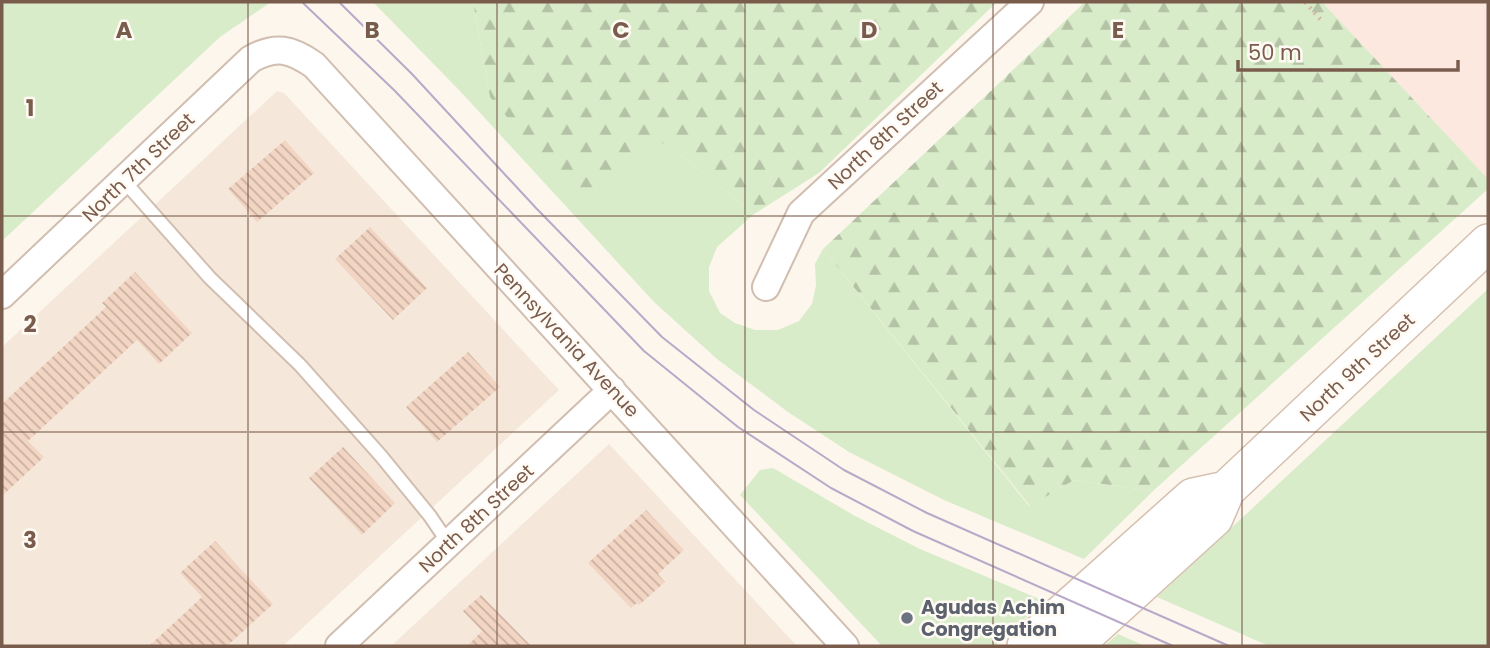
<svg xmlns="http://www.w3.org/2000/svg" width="1490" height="648" viewBox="0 0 1490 648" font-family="Poppins,sans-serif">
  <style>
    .residential { fill: #f5e8da }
    .commercial { fill: #fde8e0 }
    .grass { fill: #d8ecc9 }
    .forest { fill: url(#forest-firs) }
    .building { fill: url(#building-back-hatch) }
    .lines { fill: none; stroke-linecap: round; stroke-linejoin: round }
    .service-casing { stroke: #d1beb0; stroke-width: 16 }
    .minor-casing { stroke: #d1beb0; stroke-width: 30 }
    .secondary-casing { stroke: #d6c0b0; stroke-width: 40 }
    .path { stroke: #d9b8a5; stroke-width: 4.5; stroke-dasharray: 2 5; stroke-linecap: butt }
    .service { stroke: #fff; stroke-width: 12 }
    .minor { stroke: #fff; stroke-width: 26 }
    .secondary { stroke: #fff; stroke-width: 37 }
    .tram { stroke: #b9a8c9; stroke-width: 2 }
    .grid { fill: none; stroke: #7a5c4d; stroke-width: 2; stroke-opacity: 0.55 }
    .worship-dot { fill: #6b7280; stroke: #fffaf3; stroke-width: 2.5 }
    .labels { text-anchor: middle; stroke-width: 5; stroke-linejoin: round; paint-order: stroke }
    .street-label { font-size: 19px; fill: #7a5c4d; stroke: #fffaf3 }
    .worship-label { font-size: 19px; font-weight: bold; fill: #5b616d; stroke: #fffaf3; text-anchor: start }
    .grid-label { font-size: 23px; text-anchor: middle; font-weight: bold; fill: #7a5c4d; stroke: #fffaf3; stroke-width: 5; stroke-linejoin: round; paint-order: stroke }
  </style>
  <defs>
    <pattern id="forest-firs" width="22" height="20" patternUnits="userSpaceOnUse" patternTransform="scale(1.75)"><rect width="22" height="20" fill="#d8ecc9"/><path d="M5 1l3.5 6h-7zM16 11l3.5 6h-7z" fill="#b4c2a5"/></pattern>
    <pattern id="building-back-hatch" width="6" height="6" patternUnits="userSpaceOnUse" patternTransform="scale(1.75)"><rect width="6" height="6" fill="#f3d5c3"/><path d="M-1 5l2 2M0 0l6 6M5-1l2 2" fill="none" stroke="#cab0a1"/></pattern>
  </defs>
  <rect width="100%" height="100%" fill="#fdf6ec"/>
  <path class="residential" d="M277,91L284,93L559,390L283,646H2V347Z
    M609,444L797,646H391Z"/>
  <path class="commercial" d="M1322,2H1488V179L1484,175Z"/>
  <path class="grass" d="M2,2H271L220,37L2,241Z
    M373,2H473L490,97L665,142L754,214L717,247L709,267V291L720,313L735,323L755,330H778L799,321L812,304L816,285L815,264L823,249L1029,506L1074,480L1153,491L1084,559L944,500L849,452L788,412L717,359L654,302L459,90Z
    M1488,289V646H1269L1157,597Z
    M773,468L855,516L920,549L1044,601L995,646H882L740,495L760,470Z
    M1118,634L1145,646H1104Z"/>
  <path class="forest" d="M473,2H997L819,173L754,214L665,142L578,200L490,97Z
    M1085,2H1322L1488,179V189L1153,491L1074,480L1030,506L823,249Z"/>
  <path class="building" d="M285,140L314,173L257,222L228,189Z
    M370,227L427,288L393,320L335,259Z
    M135,272L192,333L159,364L137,340L28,441L44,457L2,496V404L106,307L102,303Z
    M468,352L500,387L437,442L406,407Z
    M343,447L395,503L362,535L309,478Z
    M646,510L684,550L658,574L665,582L639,605L637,603L631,608L588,563Z
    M215,541L273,604L227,646H149L202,597L180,573Z
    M481,595L531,646H467L482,631L463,611Z"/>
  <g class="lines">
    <defs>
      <path id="service" d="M124,181L210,278L300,365L381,456L430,516L449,544"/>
      <path id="minor" d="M766,287L801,213L1030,2
        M2,295L251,59C276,45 291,49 314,65L845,646
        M339,646L612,390"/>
      <path id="secondary" d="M1026,646L1193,497L1226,490
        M1073,646L1214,518L1226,490L1488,243"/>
    </defs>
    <use href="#service" class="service-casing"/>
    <use href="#minor" class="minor-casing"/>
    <use href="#secondary" class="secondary-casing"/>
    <path class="path" d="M1305,2L1322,21"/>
    <use href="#service" class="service"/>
    <use href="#minor" class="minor"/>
    <use href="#secondary" class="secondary"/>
    <path class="tram" d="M302,2L395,91L644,351L738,427L831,488L913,531L1173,646
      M339,2L412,74L536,208L662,337L754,410L844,470L927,513L1229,646"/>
  </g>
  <path class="grid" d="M248,2V646M497,2V646M745,2V646M993,2V646M1242,2V646M2,216H1488M2,432H1488"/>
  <circle class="worship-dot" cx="907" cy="618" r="7"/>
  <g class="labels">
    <g class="street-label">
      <text transform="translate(885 135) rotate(-43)" y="7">North 8th Street</text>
      <text transform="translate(138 167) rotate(-44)" y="7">North 7th Street</text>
      <text transform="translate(567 340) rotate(47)" y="7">Pennsylvania Avenue</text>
      <text transform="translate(1357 367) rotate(-43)" y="7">North 9th Street</text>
      <text transform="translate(476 518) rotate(-43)" y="7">North 8th Street</text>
    </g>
    <g class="worship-label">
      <text x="921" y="614">Agudas Achim<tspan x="921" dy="22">Congregation</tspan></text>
    </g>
  </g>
  <g class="grid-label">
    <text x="124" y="38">A</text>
    <text x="372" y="38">B</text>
    <text x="621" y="38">C</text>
    <text x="869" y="38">D</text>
    <text x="1118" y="38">E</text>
    <text x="30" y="116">1</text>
    <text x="30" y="332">2</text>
    <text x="30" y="548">3</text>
  </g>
  <rect width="1490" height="648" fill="none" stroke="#7a5c4d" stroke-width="7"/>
  <path d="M1238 60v10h220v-10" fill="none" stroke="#7a5c4d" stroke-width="3.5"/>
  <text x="1248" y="60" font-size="21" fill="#7a5c4d" stroke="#fffaf3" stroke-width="5" paint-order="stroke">50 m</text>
</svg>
